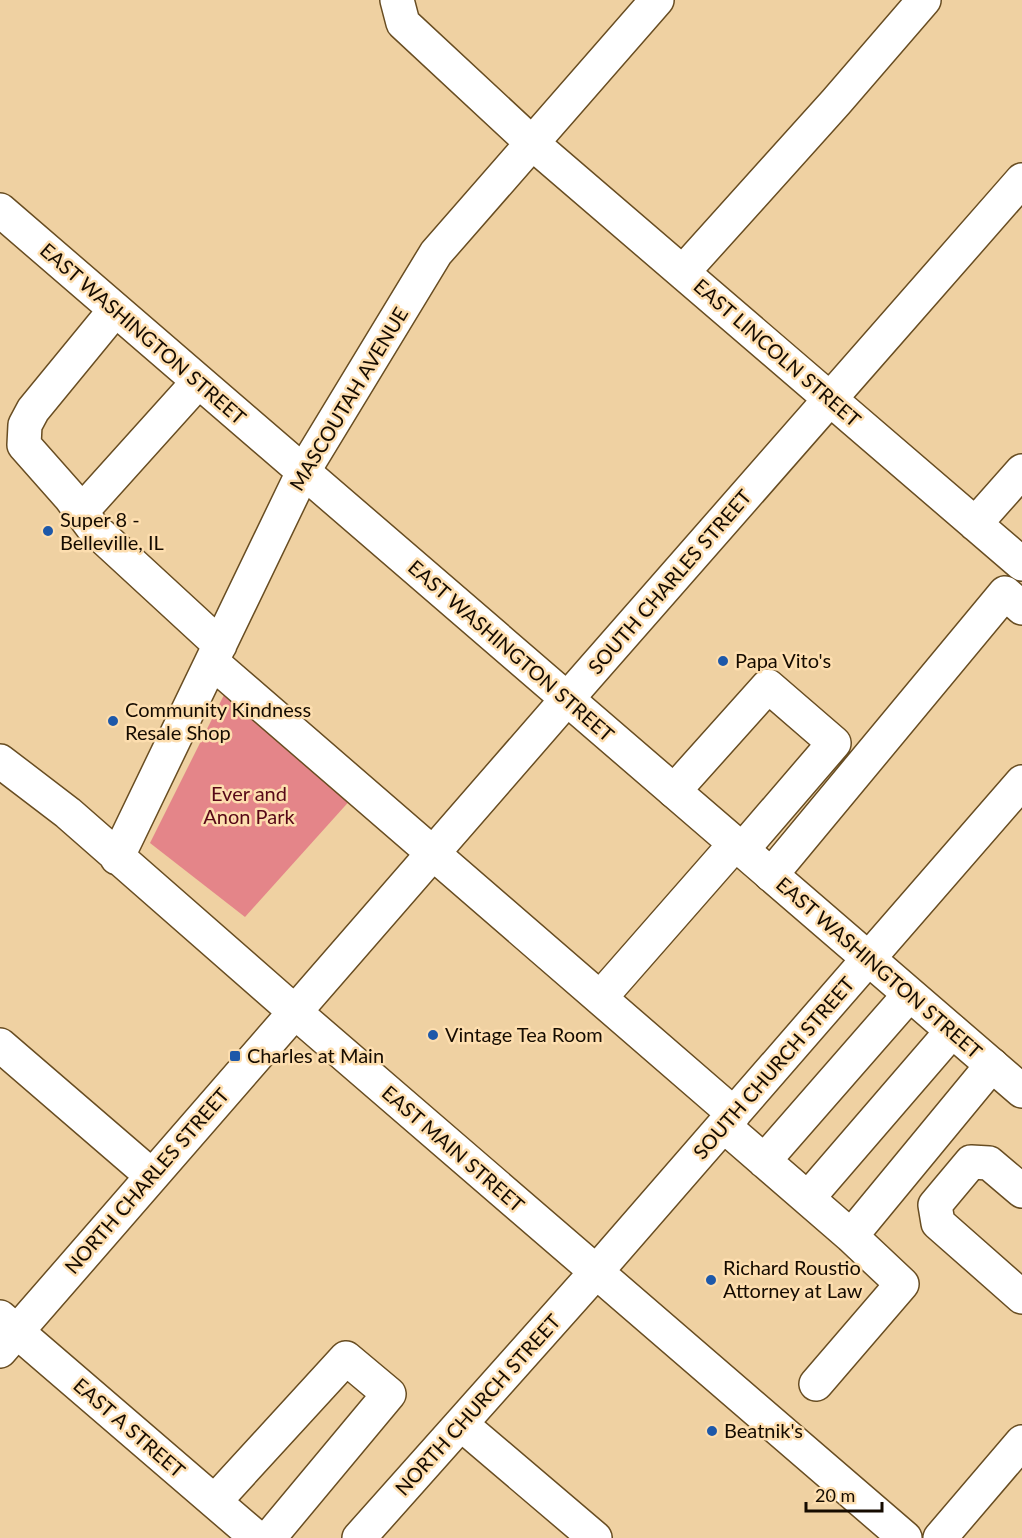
<svg xmlns="http://www.w3.org/2000/svg" width="1022" height="1538" viewBox="0 0 1022 1538" font-family="Lato,sans-serif">
  <style>
    .park { fill: #e48589 }
    .lines { fill: none; stroke-linecap: round; stroke-linejoin: round }
    .minor-casing { stroke: #684d22; stroke-width: 36 }
    .major-casing { stroke: #684d22; stroke-width: 36 }
    .minor { stroke: #fff; stroke-width: 33 }
    .major { stroke: #fff; stroke-width: 33 }
    .poi-dot { fill: #1d58a9; stroke: #fddeaf; stroke-width: 2 }
    .labels { text-anchor: middle; stroke-width: 5; stroke-linejoin: round; paint-order: stroke }
    .street-label { font-size: 20px; fill: #150b00; stroke: #fddeaf }
    .poi-label { font-size: 20px; fill: #150b00; stroke: #fddeaf; text-anchor: start }
    .park-label { font-size: 20px; fill: #570717; stroke: #fddeaf }
  </style>
  <rect width="100%" height="100%" fill="#efd1a2"/>
  <path class="park" d="M227,689L353,797L245,917L150,843Z"/>
  <g class="lines">
    <defs>
      <path id="minor" d="M397,0L403,23L532,143L1022,564
        M683,272L836,102L924,0
        M115,310L33,410L25,425L24,445L70,497L93,528L220,645
        M81,512L198,382
        M975,524L1022,471
        M212,662L734,1114
        M0,761L68,813L295,1012L905,1538
        M674,791L768,686L834,743L742,850
        M117,858L303,472L436,253L657,0
        M771,875L1005,593L1022,608
        M600,998L735,844
        M0,1045L152,1176
        M724,1126L851,1236L902,1284L816,1384
        M764,1161L909,995
        M1022,1191L989,1163L971,1162L935,1205L938,1223L1022,1297
        M808,1198L952,1031
        M851,1236L992,1065
        M0,1351L567,699L1022,180
        M461,1424L595,1538
        M215,1501L346,1358L389,1394L269,1538
        M359,1538L596,1272L1022,782
        M940,1538L1022,1442"/>
      <path id="major" d="M0,210L1022,1091
        M0,1317L257,1538"/>
    </defs>
    <use href="#minor" class="minor-casing"/>
    <use href="#major" class="major-casing"/>
    <use href="#minor" class="minor"/>
    <use href="#major" class="major"/>
  </g>
  <g class="poi-dot">
    <circle cx="48" cy="531" r="6"/>
    <circle cx="723" cy="661" r="6"/>
    <circle cx="113" cy="721" r="6"/>
    <circle cx="433" cy="1035" r="6"/>
    <rect x="229" y="1050" width="12" height="12" rx="3"/>
    <circle cx="711" cy="1280" r="6"/>
    <circle cx="712" cy="1431" r="6"/>
  </g>
  <g class="labels">
    <g class="street-label">
      <text transform="translate(143 334) rotate(41)" y="7">EAST WASHINGTON STREET</text>
      <text transform="translate(777 353) rotate(41)" y="7">EAST LINCOLN STREET</text>
      <text transform="translate(349 399) rotate(-59)" y="7">MASCOUTAH AVENUE</text>
      <text transform="translate(670 582) rotate(-49)" y="7">SOUTH CHARLES STREET</text>
      <text transform="translate(511 651) rotate(41)" y="7">EAST WASHINGTON STREET</text>
      <text transform="translate(879 968) rotate(41)" y="7">EAST WASHINGTON STREET</text>
      <text transform="translate(774 1068) rotate(-49)" y="7">SOUTH CHURCH STREET</text>
      <text transform="translate(453 1149) rotate(41)" y="7">EAST MAIN STREET</text>
      <text transform="translate(147 1181) rotate(-49)" y="7">NORTH CHARLES STREET</text>
      <text transform="translate(478 1405) rotate(-48)" y="7">NORTH CHURCH STREET</text>
      <text transform="translate(129 1428) rotate(41)" y="7">EAST A STREET</text>
    </g>
    <g class="poi-label">
      <text x="60" y="527">Super 8 -<tspan x="60" dy="23">Belleville, IL</tspan></text>
      <text x="735" y="668">Papa Vito's</text>
      <text x="125" y="717">Community Kindness<tspan x="125" dy="23">Resale Shop</tspan></text>
      <text x="445" y="1042">Vintage Tea Room</text>
      <text x="247" y="1063">Charles at Main</text>
      <text x="723" y="1275">Richard Roustio<tspan x="723" dy="23">Attorney at Law</tspan></text>
      <text x="724" y="1438">Beatnik's</text>
    </g>
    <g class="park-label">
      <text x="249" y="801">Ever and<tspan x="249" dy="23">Anon Park</tspan></text>
    </g>
  </g>
  <path d="M806 1502v9h76v-9" fill="none" stroke="#150b00" stroke-width="3"/>
  <text x="815" y="1502" font-size="18" fill="#150b00" stroke="#fddeaf" stroke-width="4.5" paint-order="stroke">20 m</text>
</svg>
